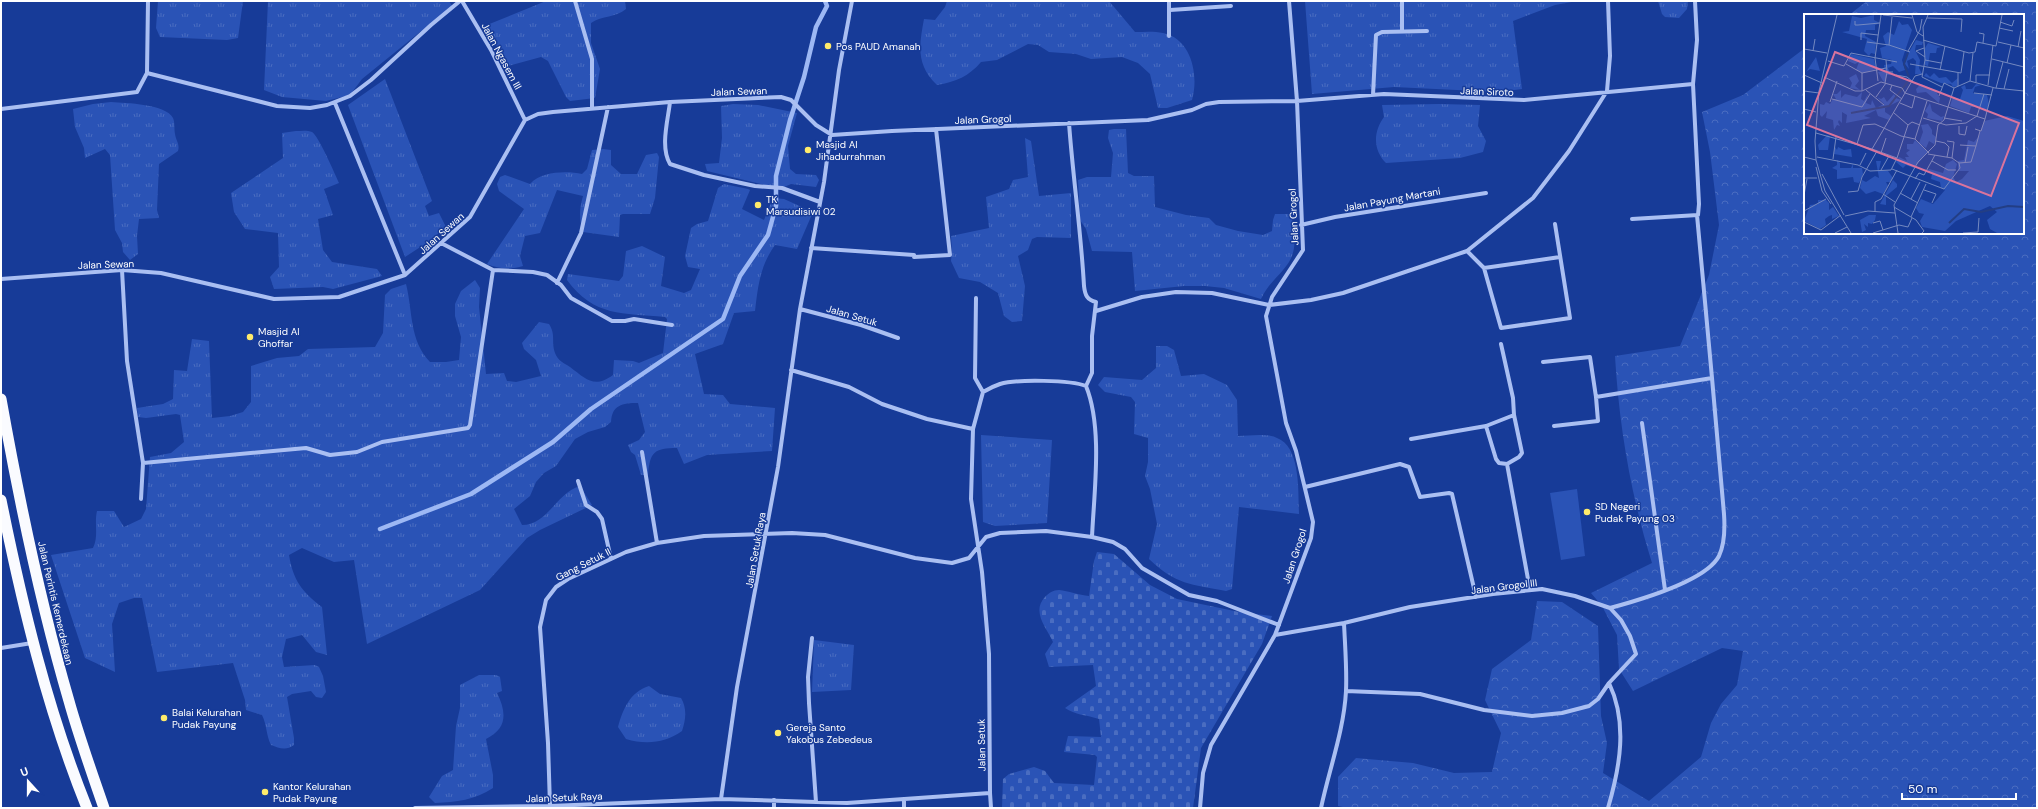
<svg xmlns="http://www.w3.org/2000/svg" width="2038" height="809" viewBox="0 0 2038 809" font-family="'DM Sans',sans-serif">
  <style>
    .grass { fill: url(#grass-tufts) }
    .forest { fill: url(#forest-crowns) }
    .cemetery { fill: url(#cemetery-stones) }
    .park { fill: #2a53b6 }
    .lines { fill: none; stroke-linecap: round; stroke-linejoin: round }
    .stream { stroke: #9db8f4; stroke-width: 4.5 }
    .minor { stroke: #aabff2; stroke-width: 4 }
    .trunk { stroke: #fafbff; stroke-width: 11 }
    .poi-dot { fill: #ffeb6b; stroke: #173b98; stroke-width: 1.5 }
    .labels { text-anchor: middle; stroke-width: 3; stroke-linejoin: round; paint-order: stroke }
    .poi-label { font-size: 10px; fill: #fff; stroke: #173b98; text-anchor: start }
    .street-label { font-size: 10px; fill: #fff; stroke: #173b98 }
    .inset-river { fill: none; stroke: #233e85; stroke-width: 2 }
    .inset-road { fill: none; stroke: #7489c1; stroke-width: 1 }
    .view { fill: #da749d; fill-opacity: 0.15; stroke: #da749d; stroke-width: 2 }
    .inset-edge { fill: none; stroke: #fff; stroke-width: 2 }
  </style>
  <defs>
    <pattern id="grass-tufts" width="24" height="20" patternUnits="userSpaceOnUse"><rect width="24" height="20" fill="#2a53b6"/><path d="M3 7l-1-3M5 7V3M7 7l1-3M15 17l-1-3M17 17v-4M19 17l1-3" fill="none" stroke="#4a6dc1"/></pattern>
    <pattern id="forest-crowns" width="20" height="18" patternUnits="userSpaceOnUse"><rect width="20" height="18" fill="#2a53b6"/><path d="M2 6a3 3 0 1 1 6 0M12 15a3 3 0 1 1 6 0" fill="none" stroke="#4a6dc1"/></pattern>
    <pattern id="cemetery-stones" width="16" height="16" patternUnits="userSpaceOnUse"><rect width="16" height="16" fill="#2a53b6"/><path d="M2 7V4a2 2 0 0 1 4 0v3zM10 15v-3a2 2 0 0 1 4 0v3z" fill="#4a6dc1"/></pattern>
  </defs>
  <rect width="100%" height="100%" fill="#173b98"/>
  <path class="grass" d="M158,1H243L238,38L227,40L160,37L156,28Z
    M268,1H449L452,6L362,79L350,95L326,101L282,97L264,90Z
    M546,1H625L626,9C616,18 602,15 591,23V43L600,69L595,98L570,101L566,97L548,61L541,57L508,66L494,42L487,25Z
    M947,1H1109L1135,32C1144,32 1154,31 1163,33C1192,39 1199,76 1192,100L1167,108H1158L1150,74L1138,63L1122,57L1091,59L1076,54L1049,52L1038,45L1028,44L997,60L981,62C969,76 956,82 937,85C916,65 919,46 924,19L935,20L945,7Z
    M1305,1H1577L1555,5L1513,21L1522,89L1499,92L1394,87L1312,94Z
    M1658,1H1688L1687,9L1679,18L1665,17L1662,14Z
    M385,79L432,201L425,206L429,216L439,213L446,227L428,242L405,257L348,105Z
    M111,102C126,103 166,104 173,118C175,122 174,129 175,134C176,141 180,144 178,151L159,164L157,210L159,218L139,219L137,236L138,254L130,260L123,252L122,243L115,230L110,155L105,149L85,158L84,148L75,127L73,109L93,104Z
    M733,104L758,105L797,113L788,146L790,169L796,174L816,175L819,180L816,187L791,184L782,188L769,186L707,171L705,164L719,163L722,138L721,106Z
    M1439,104L1480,105L1478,126L1486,141L1483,152L1460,158L1386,163C1373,150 1373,132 1384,117L1382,105Z
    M1114,129H1126L1128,173L1134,176H1154L1155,207L1186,215L1209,218L1216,225L1238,231L1263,235L1272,231L1273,220L1275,214H1291C1294,229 1298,248 1289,262C1280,276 1269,282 1261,299L1224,288L1205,286H1184L1135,291L1132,252L1092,251L1086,229L1080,220L1078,180L1087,177H1111L1113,153L1108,138L1109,130Z
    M296,131C301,131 307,130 312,132C318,135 335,174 339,183L324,189L333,215L318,219L323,250L332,262L377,269L382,276L333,289L323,287L274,289L270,277L279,267L278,233L245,229L234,212L231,193L283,158L282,133Z
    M1025,138L1031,141L1039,196L1071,193V238L1037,237L1032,239L1028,250L1018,256L1025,286L1022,321L1012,322L1004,316L998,293L980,282L959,278L951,261L952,251L951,236L989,228L986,197L1009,189L1013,180L1028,177Z
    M603,149L611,150V165L621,174H637L646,155L657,153L659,157L655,198L650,214H623L620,215L619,237L583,232C579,219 579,210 583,196L557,190L540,233L525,236L520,256L523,266C511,270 499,269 487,264L524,209L499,191L497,184L500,177L505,175L530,184C542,171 567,171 582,174L587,169L592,150Z
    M724,184L748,189L750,190L742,209L764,220L773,198L784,199L813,212L797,249L775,245C760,266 758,286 755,311L734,313L723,344L695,354L704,394L723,395L730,404L775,408L772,451L707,455L684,464L677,448C654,448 650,452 648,475H641L635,455L631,452L628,445L639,440L645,432L638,403C622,403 612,405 611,422L605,427L588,432L575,439L556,466L544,473L536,482L530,496L514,509L522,525C548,525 556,493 580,486L592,505L540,530L527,538L480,590L367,644L354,560L334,562L302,548L289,555C293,580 302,592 322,607L327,655L316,652L302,635L286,639L282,657L284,667L315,665L319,667L323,676L326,692L322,698L316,697L311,691L292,694L287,697L294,738V745C286,751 279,748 271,745C266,735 267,725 262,715L246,710L245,700L233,663L157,672L142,598H134L119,603L112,624L115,672L85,658L51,555L93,548C99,536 94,524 97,511H114L124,527L141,519L146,509L150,457L171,453L184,442L180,415L176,414L146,418L138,417L137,408L163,404L173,399L174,370L187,371L192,339L209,341L212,418L230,416L243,412L251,402V366L277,358L299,356L308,349L375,347L383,333L385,295L391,289L406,284C413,312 409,340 430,362H446L459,360L461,337L455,316V304L461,291L475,280L480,288L479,307L486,374L504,373L507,381L516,382L541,376L536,360L524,349L522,343L539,322L549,324C556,335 551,341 555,353C558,361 564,363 570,367C586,379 594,389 613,375L614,360L633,361L639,363L663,353L667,319L665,317C623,313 594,317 567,280L568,274L619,281L623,276L626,251L642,246L665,257L661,286L684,293L691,290L700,269L688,267L685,256L691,228L697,224L708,221L718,188Z
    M1156,346H1167L1174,350L1181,376L1204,374L1227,385L1237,400L1238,436C1249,436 1267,433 1277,438C1301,447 1298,492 1299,514L1239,507L1232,589L1226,591C1191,584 1176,585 1149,559L1157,524L1150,489L1145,476L1148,462V438L1134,434L1135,402L1131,397L1105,392L1098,385L1104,377L1142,380L1156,368Z
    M981,435L1052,440L1047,523L995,526L983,522Z
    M814,640L854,645L851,690L812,692Z
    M479,675H496L500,677L502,691L497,693C507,713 507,729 486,739L493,775V788C475,800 456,802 435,803L429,797L442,776L453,770L456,726L460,708V685Z
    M649,686L660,694L681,698C687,708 686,719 682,731C665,743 646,745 626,739L618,727C623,709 630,692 649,686Z"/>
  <path class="forest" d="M1867,1H2037V808H1348L1338,806V777L1356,758L1413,763L1454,773L1492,772L1501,733L1485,700L1492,669L1531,640L1537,601L1562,602L1598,626L1601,716L1607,743L1603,773L1649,801L1701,757L1711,723L1721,704L1737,685L1743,651L1722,648L1633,691L1619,669L1617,635L1602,606L1591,593L1652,563C1631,496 1619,426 1615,356L1680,346L1709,275L1719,225L1710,152L1702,112L1743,95L1805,48V233H2023V15H1849Z"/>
  <path class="cemetery" d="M1097,552L1114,554L1150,585L1177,599L1239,612L1272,616L1262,644L1201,748L1193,808H1002L1003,779L1009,774L1034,767L1045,771L1054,783L1094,785L1097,757L1095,755L1064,752L1068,736L1101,737L1099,719C1087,715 1075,715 1065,708L1096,686L1093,665L1049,667L1045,654L1053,642C1047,628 1031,612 1045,597C1049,593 1053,590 1059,590C1068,591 1079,595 1089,596L1094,561Z"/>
  <path class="park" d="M1577,489L1585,556L1561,560L1550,493Z"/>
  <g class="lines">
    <path class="stream" d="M380,529L471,494L553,442L591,409L723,319L740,276L768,235L776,206V176L790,120L804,77L816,27L827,6L825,1"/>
    <path class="minor" d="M462,1L491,50L525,120
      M575,1L592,59V109
      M1170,10L1231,6
      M1402,31V1
      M1169,36V1
      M147,73L277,106L310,108L327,105L350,96L371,80L431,25L460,1
      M1373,95L1376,35L1382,32L1427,31
      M670,102C668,120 660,147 670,164L704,175L755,186L782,188L820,202
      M335,103L405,275
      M1,109L137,92L147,73L148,1
      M1069,123C1073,178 1081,231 1084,286C1085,295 1087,300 1096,302L1092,336V373L1086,386C1103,428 1094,492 1092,537
      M1632,219L1698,215L1699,204L1693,84
      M1301,225L1335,217L1486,193
      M441,243L493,270L533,272L547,275L561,285L571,298L612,321H625L634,319L672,325
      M811,248L914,255V257L950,255L936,129
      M1467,251L1484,268L1501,328L1570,318L1555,224
      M1484,268L1560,257
      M122,270L127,361L143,463L141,499
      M1,279L122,270L161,273L274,299L339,297L405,275L470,217L525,120L538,114L553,112L670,102L781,97L791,100L816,125L832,135L892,131L1148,120L1192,110L1206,104L1219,102L1297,101L1384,94L1524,100L1693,84L1697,40L1695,1
      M557,283L581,233L608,107
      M976,298L975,378L983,392
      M800,309L861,325L898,338
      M1096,311L1142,297L1176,292L1212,293L1269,305L1311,300L1343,293L1467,251L1533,198L1569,151L1607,91L1610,56L1608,1
      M1543,362L1590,357L1596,397
      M791,370L849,387L882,404L927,419L973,429
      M1642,423L1665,590
      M1486,426L1514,415L1513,398L1501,344
      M1554,426L1598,421L1596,397L1712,378L1697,215
      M1411,439L1486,426L1496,459L1499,463L1507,464L1530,590
      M642,452L657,543
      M143,463L306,448L330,455L357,452L382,442L468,428L470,425L493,270
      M1507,464L1519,457L1522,453L1514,415
      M578,481L586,505L597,512L602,519L611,559
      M1305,487L1400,464L1409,467L1420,497L1449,493L1452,494L1476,597
      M1610,608C1636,601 1706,581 1719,556C1725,543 1725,528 1724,514L1712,378
      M1275,635L1344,623L1410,607L1493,594L1542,589L1575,596L1610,608L1621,620L1630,636L1636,654L1609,683C1628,723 1620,767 1608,808
      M812,638L808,677L809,703L816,802
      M1,648L32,643
      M1346,691L1420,694L1484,710L1532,716L1562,713L1589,706L1598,699L1609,683
      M990,793L991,808
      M721,799L847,803L990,793L989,654L982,572L971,499L973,429L983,392C988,389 994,386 1000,384C1017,379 1071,380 1086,386
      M904,799V808
      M550,806L548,743L540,627L546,600L556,587L568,579L626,552L657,543L704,536L792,533L825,535L915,558L952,563L969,558L986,537L1000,533L1046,531L1092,537L1113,542L1125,549L1142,568L1189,595L1217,601L1279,625
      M415,808L550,806L721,799L737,687L778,467L800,309L824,182L839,70L852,1
      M774,808V800
      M1200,808L1203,773L1211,745L1275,635L1311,538L1313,522L1296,451L1286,423L1266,316L1272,297L1303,250L1297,101L1289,1
      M1321,808C1329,770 1344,730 1346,691C1347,669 1345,646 1344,623"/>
    <path class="trunk" d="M1,399C19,500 40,602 69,701C79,737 92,773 104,808
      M1,500C22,604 47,709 87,808"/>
  </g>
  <g class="poi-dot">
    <circle cx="828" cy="46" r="4"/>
    <circle cx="808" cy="150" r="4"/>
    <circle cx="758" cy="205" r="4"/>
    <circle cx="250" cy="337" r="4"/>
    <circle cx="1587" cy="512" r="4"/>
    <circle cx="164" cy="718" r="4"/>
    <circle cx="778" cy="733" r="4"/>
    <circle cx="265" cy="792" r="4"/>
  </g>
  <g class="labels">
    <g class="poi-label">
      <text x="836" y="50">Pos PAUD Amanah</text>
      <text x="816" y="148">Masjid Al<tspan x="816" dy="12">Jihadurrahman</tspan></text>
      <text x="766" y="203">TK<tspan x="766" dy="12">Marsudisiwi 02</tspan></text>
      <text x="258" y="335">Masjid Al<tspan x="258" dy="12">Ghoffar</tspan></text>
      <text x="1595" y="510">SD Negeri<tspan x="1595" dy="12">Pudak Payung 03</tspan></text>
      <text x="172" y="716">Balai Kelurahan<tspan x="172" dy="12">Pudak Payung</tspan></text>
      <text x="786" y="731">Gereja Santo<tspan x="786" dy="12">Yakobus Zebedeus</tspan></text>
      <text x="273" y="790">Kantor Kelurahan<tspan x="273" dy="12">Pudak Payung</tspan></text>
    </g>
    <g class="street-label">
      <text transform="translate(502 56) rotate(62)" y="4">Jalan Ngasem III</text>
      <text transform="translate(739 91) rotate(-2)" y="4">Jalan Sewan</text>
      <text transform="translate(1487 91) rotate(2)" y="4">Jalan Siroto</text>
      <text transform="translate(983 119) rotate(-2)" y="4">Jalan Grogol</text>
      <text transform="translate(1392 199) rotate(-10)" y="4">Jalan Payung Martani</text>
      <text transform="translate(1293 217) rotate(-93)" y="4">Jalan Grogol</text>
      <text transform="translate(441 233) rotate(-42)" y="4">Jalan Sewan</text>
      <text transform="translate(106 264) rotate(-2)" y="4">Jalan Sewan</text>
      <text transform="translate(852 315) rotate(16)" y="4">Jalan Setuk</text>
      <text transform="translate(755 550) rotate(-80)" y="4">Jalan Setuk Raya</text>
      <text transform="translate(1294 556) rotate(-72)" y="4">Jalan Grogol</text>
      <text transform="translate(583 564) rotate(-27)" y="4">Gang Setuk II</text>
      <text transform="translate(1504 586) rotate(-7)" y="4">Jalan Grogol III</text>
      <text transform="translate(56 603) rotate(77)" y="4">Jalan Perintis Kemerdekaan</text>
      <text transform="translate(981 745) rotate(-91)" y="4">Jalan Setuk</text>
      <text transform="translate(564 797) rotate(-2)" y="4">Jalan Setuk Raya</text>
    </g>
  </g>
  <g transform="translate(1804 14)">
    <rect width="220" height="220" fill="#173b98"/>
    <path d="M70,1V6L76,9L71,11V16H62L61,22L72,28L71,40L67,39L65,42L60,37L63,25L38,18L45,17L48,2L57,4ZM95,7L98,11L104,10L108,16L98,46L101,56L95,58L89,52L84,54L87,61H83L81,68L79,67L74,58L81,57L80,51L87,50L88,46L78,44L76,34L82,32L79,22L84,18L90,21ZM112,26L119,28L118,31H112L111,36L116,46L115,54L118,60H111L112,47L109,44L103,47L105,55L101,50V45ZM124,29L137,33L133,34L132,39H126L124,52L121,51V34ZM47,40L70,45L72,55L59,59L52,56L55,48L51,50L44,47ZM12,43L16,57L6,55L2,58ZM122,59L126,63L130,59L135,64L142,63L148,69L154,64L153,72L149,73L147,70L137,69L120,62ZM52,60L55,67L51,72L56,76L46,74L48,69L45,64ZM117,70L131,76L136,84L135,89L122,78L113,79L112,75ZM172,70L177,71L171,73L169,79L183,81L185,90L182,98L177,93H167L165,99L146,92L149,83L156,85L159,76L157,73L161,71L162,75H168ZM37,76V84L41,80L53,83L58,78L57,85L60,87L64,80L62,89L67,91L68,86L72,94L80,90L73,83L77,85L80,83L83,88L90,80L92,84L97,86L81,94V98L87,102L85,106L74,102L72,96L60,102L67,104L42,109L43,101L38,98V109L35,106L34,108L36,112L33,111L30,116L29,106L22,104L23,97L18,103L16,101V90L20,91L22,88L26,90L29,85H32L29,80H33ZM126,89L128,97L137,103L140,102L138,107L123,104L124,100L121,97ZM124,110L128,116V120L132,123L130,130L125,127L122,134L115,129L119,118L117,111ZM23,121L26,122L24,136H15L14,131ZM31,133L33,136L34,133L40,136L47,135L48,143L30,140ZM33,146L36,149V154H47L49,150V154H58L59,160L55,169L50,168L49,163L33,165V156L28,154L33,151ZM72,147H77L75,156L84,157L89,164L86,168H82L84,172L79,180L71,177L62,180L56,174L58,166L62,168L71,162L75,164ZM89,166L93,170V173L82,182V191L76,190ZM14,186H22L25,189V196L29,193L35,202L28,205V201L25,202L21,205L22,211L16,215L0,207L6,191L14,190ZM65,201H72L71,206L68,210L64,209V213L60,210L62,216L58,218L56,206Z" fill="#2a53b6"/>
    <path d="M203,102L220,107V219H193L186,215L183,206L193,198L186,192L152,207L141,217L118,213L116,207L120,200L115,199L112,194L117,185L129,190L141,176L137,174L136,168L127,165L128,160L124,157L125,155L139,159L142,150L149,146L153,150L149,163L152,168L158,165L165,157H154V147L160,146L164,126L170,128L175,122L180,107Z" fill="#2a53b6"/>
    <path d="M111,126L124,138L110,154L102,151L99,154L92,148L95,143L103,147L101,143H105L102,139L106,136L103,135V130H109Z" fill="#2a53b6"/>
    <path class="inset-river" d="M104,39L100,50L105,63M47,99L85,92L105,66M145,209L160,195L177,198L204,192L220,193"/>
    <path class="inset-road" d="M33,1L15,77L11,127L12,146L21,177L47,219M79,1L108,4M108,1L113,18L119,22M124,1L119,13L121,46L118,63L138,73M123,4L158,5L157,18M51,7V11H54L76,9M196,8L208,12L210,6M195,14L209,17M175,19L180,20L179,29M57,26V19L74,21M119,26L165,39L171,38L173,28L192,32L198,1M63,28L85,31L106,38M194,28L220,34M85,31L88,3M214,33L217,17M120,34L112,37L121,43M0,35L23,39M9,37L11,25M104,37L116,16L118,5M188,45L220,53M82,46L83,58M121,46L137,49M24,47L40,52L47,39L93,48M203,49L207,31M42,50L58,59L82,54M106,50L157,59L160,38M136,56L141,32M58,59V77M154,59V72M0,61L18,69M92,61L103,63L108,67M20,63L51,77H58L77,68L98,74L101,79L181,105L189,74M74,67L71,44L77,1M166,67L169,39M172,68V61H186M81,69L83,58H89M88,71L86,76L98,85M184,71L189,31M192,74L199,48M200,75L205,55M62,76L80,91M0,77L15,79M170,79L188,81M135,82L140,69L150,74M72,83L82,69M28,85L58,93L66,80M26,88L33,67M96,89L108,94L111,82M0,95L12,98M90,99L104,111M119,104L142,111L162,109L173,102L180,80M140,104L158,107M104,111L108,108L116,111M155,112V120L161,121L163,112M171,115L177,117L181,105M12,119L68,135L111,62L118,60M111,125L123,87M132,127L141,129L145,133L143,143M143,127L150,128L148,144M53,130L59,111L71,110L97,122L111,125L125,139M156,131L172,132L176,117M68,135L93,144L104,111M77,139L82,124M124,140L148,144L155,149L156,154L140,175L106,162L114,148L131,131L134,111L140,106L150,74L166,67L191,74L220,77M0,143L12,146M13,143L54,151L66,157L87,156L93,144M29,145L32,123M128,147L144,156H152M155,149L167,148L172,132M161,149L164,133M56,151L62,139M12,153L18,177L27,190M88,155L106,162L90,191L94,219M77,156L85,142M18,160L40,201M0,164H13M111,165L115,159L120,161L131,141M120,176L132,180L128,189M44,178L54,177L58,163L73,137M96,179L114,189M79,180L91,188M0,181L3,165M107,185L116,168M90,193L112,206L120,217L118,219M0,197L22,185M71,197V188L77,185L93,156M41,202L64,197L91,199M107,203L122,170M0,208L17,216L37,201M69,209L76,207L79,216M31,219L43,213M69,219L95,211L104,213L108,204M159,219L174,218L175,204"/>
    <path class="view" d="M31,38L215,109L187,182L3,111Z"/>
    <rect width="220" height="220" class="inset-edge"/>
  </g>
  <rect width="2038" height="809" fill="none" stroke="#ffffff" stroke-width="4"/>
  <g transform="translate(28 781) rotate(339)" stroke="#173b98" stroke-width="3" paint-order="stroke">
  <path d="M0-3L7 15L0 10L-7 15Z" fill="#ffffff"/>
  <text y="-6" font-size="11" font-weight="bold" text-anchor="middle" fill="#ffffff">U</text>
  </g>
  <path d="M1902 793v6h114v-6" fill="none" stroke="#ffffff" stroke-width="2"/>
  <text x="1908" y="793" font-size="12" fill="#ffffff" stroke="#173b98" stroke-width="3" paint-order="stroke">50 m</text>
</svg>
